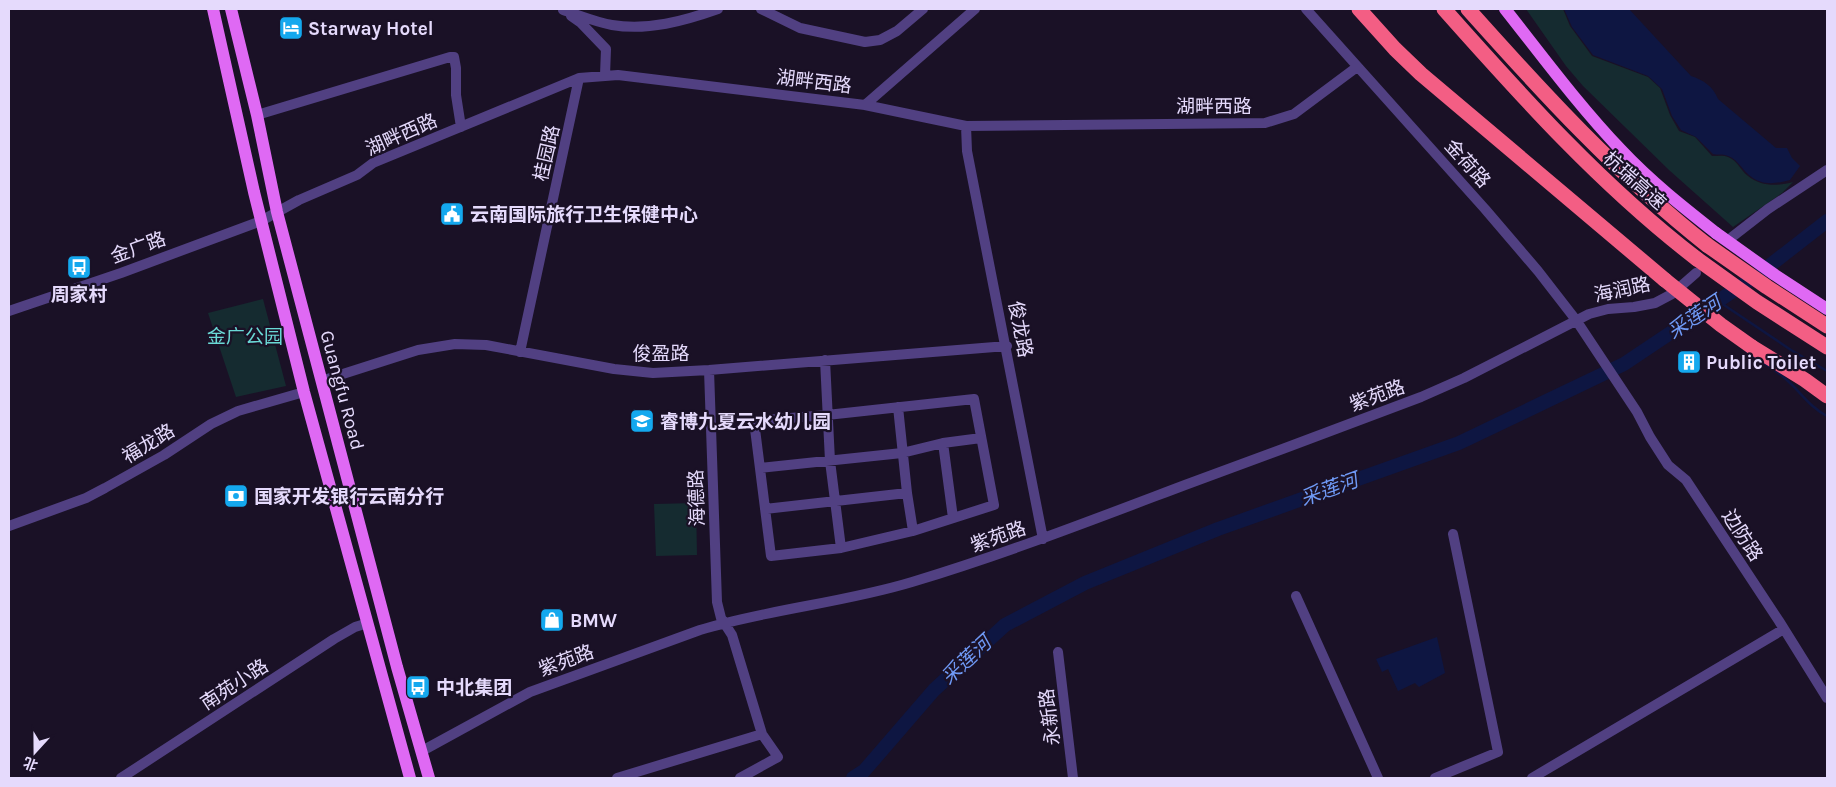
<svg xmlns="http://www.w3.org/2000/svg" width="1836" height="787" viewBox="0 0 1836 787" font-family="Karla,'Noto Sans SC',sans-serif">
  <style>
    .green { fill: #152b30 }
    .water { fill: #0e1642 }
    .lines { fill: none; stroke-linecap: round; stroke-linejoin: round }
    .stream { stroke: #0e1642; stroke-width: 2.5 }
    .river { stroke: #0e1642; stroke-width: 14 }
    .minor { stroke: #514082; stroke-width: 10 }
    .major { stroke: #df69f4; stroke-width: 12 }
    .highway { stroke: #f35e84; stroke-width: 15 }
    .major-bridge { stroke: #df69f4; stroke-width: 12 }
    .highway-bridge { stroke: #f35e84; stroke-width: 15 }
    .labels { text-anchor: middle; stroke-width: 4.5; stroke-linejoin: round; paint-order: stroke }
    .poi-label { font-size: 19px; font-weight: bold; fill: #e5dafc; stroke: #1a1126; text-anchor: start }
    .street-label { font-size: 19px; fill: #e5dafc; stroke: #1a1126 }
    .park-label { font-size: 19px; fill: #6ad8d5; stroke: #1a1126 }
    .water-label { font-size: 20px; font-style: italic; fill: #6f99f5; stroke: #1a1126 }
  </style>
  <rect width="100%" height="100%" fill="#1a1126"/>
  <path class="green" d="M1526,9H1563L1570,26L1592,56L1648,77L1660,88L1670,115L1679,131L1695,137L1712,156C1717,156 1724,155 1728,157C1738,161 1740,170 1748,176C1761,187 1778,186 1793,182L1782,193L1733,227L1669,170L1583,86L1566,66Z
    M263,299L286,386L236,397L208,313Z
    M696,503L697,555L656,556L654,504Z"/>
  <path class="water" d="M1564,9H1629L1691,76C1703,80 1713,86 1718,99L1776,148H1787L1792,158L1800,166L1790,180C1776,184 1761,186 1749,175C1741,168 1736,157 1725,155C1721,154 1716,155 1713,154L1696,137L1681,130L1672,116L1662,89L1648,76L1593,55L1572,27Z
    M1437,637L1445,673L1419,687L1415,683L1398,691L1388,669L1382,672L1376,659Z"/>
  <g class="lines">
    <path class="stream" d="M1718,301L1791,350L1827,371
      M1747,352C1761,362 1777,370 1789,382C1802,394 1811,408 1827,416"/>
    <path class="river" d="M853,778L864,771L934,690L1005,625L1085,583L1218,529L1459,443L1624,364L1760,273L1827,221"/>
    <path class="minor" d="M761,9L800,28L865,42L880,40L897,31L923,9
      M1306,9L1485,209L1538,271L1576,320L1637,412L1650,437L1668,465L1686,480L1779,621L1827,698
      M563,10C579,15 595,22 612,25C648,31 684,21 718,9
      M571,16L581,23L606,49L605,75
      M865,105L975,9
      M257,115L450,57H454L456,68V95L461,127
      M966,126L967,151L1043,539
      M1732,237L1768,209L1827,170
      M9,311L121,273L261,221L299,200L357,175L373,163L579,78L618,75L865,105L966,126L1265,123L1294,114L1357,67
      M520,352L579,78
      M825,360L830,461L841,548
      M709,370L717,602L721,618L732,635L762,734
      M321,381L418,350L455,344L486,345L614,369L653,373L709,370L1007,346
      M974,399L994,505L913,531L841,548L771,556L754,421L827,415Z
      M898,407L907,493
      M943,443L981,438
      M760,468L902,453L943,443L953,518
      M765,509L907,493L913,531
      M9,526L86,498L105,488L164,455L211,424L238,411L304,392
      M1296,596L1378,778
      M1058,652L1073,778
      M422,751L530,692L700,630C769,609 843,603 912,582C1005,554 1095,519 1185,485C1264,456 1342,427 1421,397L1464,378L1589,314L1608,309L1634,307L1655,303L1672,294L1696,273
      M121,778L334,639L355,627L368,623
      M617,778L762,734L778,757L740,778
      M1435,778L1498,752L1453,534
      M1532,778L1784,629"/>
    <path class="major" d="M213,9L254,192L304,392L410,778
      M231,9L257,115L277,212L397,667L429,778
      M1505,9C1543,57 1579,106 1621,150C1650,181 1683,207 1716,233"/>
    <path class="highway" d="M1359,9L1395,49L1421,74L1665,280
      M1444,9C1523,98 1602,186 1697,259
      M1468,9C1543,93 1618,175 1707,245
      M1752,347L1805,380L1827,396"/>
    <path class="major-bridge" d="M1716,233L1775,275L1827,309"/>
    <path class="highway-bridge" d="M1707,245L1767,287L1827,326
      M1697,259L1757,302L1827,347
      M1665,280L1721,325L1752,347"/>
  </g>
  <defs>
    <symbol id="hotel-square" viewBox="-11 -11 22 22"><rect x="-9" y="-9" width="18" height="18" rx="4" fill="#14a8ee" stroke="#1a1126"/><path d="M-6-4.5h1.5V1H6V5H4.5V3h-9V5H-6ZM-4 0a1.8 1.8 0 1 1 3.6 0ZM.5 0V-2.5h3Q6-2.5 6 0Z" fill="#fff"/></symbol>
    <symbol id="civic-square" viewBox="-11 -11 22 22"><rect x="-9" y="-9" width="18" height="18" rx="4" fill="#14a8ee" stroke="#1a1126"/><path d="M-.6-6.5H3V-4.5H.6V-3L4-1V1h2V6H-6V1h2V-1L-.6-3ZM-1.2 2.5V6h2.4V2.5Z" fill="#fff"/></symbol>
    <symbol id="bus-square" viewBox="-11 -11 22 22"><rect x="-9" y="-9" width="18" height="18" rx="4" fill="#14a8ee" stroke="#1a1126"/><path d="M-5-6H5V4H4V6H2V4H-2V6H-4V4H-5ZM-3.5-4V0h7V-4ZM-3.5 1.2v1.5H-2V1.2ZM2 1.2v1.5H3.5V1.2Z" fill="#fff"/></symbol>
    <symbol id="building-square" viewBox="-11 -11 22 22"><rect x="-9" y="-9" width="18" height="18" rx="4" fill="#14a8ee" stroke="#1a1126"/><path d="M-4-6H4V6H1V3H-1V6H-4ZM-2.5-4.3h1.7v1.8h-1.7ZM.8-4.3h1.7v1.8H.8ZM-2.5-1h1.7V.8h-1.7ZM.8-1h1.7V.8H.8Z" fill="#fff"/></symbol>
    <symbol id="school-square" viewBox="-11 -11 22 22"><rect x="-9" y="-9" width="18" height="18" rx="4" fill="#14a8ee" stroke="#1a1126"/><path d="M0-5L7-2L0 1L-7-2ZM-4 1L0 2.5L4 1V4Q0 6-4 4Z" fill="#fff"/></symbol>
    <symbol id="bank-square" viewBox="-11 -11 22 22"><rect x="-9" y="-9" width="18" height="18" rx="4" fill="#14a8ee" stroke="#1a1126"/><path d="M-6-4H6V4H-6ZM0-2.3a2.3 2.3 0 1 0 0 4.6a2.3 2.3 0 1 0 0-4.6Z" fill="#fff"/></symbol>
    <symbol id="shop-square" viewBox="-11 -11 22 22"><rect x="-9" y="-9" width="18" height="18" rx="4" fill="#14a8ee" stroke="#1a1126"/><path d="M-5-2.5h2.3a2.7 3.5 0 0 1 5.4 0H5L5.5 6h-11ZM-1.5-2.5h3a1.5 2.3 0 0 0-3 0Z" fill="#fff"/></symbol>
  </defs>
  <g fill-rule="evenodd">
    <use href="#hotel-square" x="277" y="14" width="28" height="28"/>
    <use href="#civic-square" x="438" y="200" width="28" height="28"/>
    <use href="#bus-square" x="65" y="253" width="28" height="28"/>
    <use href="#building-square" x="1675" y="348" width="28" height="28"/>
    <use href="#school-square" x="628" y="407" width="28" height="28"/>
    <use href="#bank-square" x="222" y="482" width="28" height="28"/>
    <use href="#shop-square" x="538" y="606" width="28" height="28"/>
    <use href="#bus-square" x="404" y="673" width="28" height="28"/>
  </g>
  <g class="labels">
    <g class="poi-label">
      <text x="308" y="35">Starway Hotel</text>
      <text x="470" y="221">云南国际旅行卫生保健中心</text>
      <text x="79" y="301" text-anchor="middle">周家村</text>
      <text x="1706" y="369">Public Toilet</text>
      <text x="660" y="428">睿博九夏云水幼儿园</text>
      <text x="254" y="503">国家开发银行云南分行</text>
      <text x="570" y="627">BMW</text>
      <text x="436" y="694">中北集团</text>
    </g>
    <g class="street-label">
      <text transform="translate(814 81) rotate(7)" y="7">湖畔西路</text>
      <text x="1214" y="113">湖畔西路</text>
      <text transform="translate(401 134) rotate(-24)" y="7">湖畔西路</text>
      <text transform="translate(546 153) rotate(-77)" y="7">桂园路</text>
      <text transform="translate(1468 163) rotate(48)" y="7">金荷路</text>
      <text transform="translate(1635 180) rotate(42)" y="7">杭瑞高速</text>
      <text transform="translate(138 247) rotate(-20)" y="7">金广路</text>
      <text transform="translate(1622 289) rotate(-12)" y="7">海润路</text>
      <text transform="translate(1021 329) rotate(79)" y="7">俊龙路</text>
      <text x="661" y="360">俊盈路</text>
      <text transform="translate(343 390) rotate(75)" y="7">Guangfu Road</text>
      <text transform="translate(1377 395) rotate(-20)" y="7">紫苑路</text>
      <text transform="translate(148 443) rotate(-31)" y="7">福龙路</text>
      <text transform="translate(696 498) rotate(-92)" y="7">海德路</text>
      <text transform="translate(1743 535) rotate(57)" y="7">边防路</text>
      <text transform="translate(998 536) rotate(-19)" y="7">紫苑路</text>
      <text transform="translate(566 660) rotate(-20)" y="7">紫苑路</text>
      <text transform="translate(234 684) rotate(-33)" y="7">南苑小路</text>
      <text transform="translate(1049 717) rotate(-97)" y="7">永新路</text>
    </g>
    <g class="park-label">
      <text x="245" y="343">金广公园</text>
    </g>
    <g class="water-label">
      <text transform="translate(1694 317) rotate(-34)" y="7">采莲河</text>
      <text transform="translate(1329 489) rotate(-20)" y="7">采莲河</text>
      <text transform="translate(966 660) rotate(-43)" y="7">采莲河</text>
    </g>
  </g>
  <rect width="1836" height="787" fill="none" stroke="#e5dafc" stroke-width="20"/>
  <g transform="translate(35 752) rotate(201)" stroke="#1a1126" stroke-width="4" paint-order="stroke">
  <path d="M0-4L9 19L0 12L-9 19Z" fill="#e5dafc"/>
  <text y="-8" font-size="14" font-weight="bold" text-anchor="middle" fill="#e5dafc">北</text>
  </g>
</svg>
